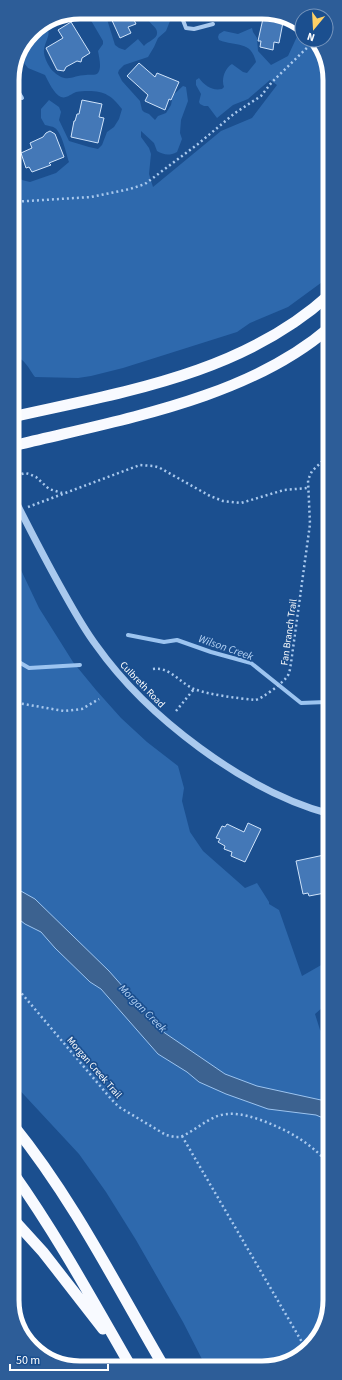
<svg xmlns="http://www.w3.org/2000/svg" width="342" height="1380" viewBox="0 0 342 1380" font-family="'Source Sans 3',sans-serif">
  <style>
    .green { fill: #2e69ad }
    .water { fill: #3c6290; stroke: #9cc4f0 }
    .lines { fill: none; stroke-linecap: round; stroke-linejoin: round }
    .stream { stroke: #9cc4f0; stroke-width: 4 }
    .building { fill: #4478b7; stroke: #cfe3fa }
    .path { stroke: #a9c9ee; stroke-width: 2.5; stroke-dasharray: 2 3; stroke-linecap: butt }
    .minor { stroke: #a9c9ee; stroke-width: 4 }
    .tertiary { stroke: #a9c9ee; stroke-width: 7 }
    .trunk { stroke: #f8faff; stroke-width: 11 }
    .labels { text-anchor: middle; stroke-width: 3.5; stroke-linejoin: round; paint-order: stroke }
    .street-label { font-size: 10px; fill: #fff; stroke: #1b4f8f }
    .water-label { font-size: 11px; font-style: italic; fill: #b5d3f5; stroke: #1b4f8f }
    .rim { fill: none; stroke: #fff; stroke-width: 5 }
  </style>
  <rect width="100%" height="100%" fill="#1b4f8f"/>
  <path class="green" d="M106,16L115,45L119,48L125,50L138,39L144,46C148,41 158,39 157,32C157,26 147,23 147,16H172L166,31L158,38L154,47L148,57L124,65L119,70L118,73L122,81L140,101L142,110L144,112L149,114L155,120L158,116L166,113L171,105L173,95L183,86L186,87L188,101L181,120L180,133L182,139L177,152C169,156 164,155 157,151L154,143L141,131V137L149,148L151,154L149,174L153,187L221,131L252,118L277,85L270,80L248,99L233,105L217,118L208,106H204L200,104L199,102L201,94L196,85V80L199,78C205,86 212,91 222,89L224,87C221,79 225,68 232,64L243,72L247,73L256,62C251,40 236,47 219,40L218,37L219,34L224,31L238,34L252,28L253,32L257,38L258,51L271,65L288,56L301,28L302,40H315L329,71V277L288,307L250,323L237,332L123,368L91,376L78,378L35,377C29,369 24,356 12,357V171L22,180L30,182L56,173L69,162C66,153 62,133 55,128C52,126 48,126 45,125L41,118V109L49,100L59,107L61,112L59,120L69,141L89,147L98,149L102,145L107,132L114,127L119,119L122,109C112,96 105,91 88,91C84,91 80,91 76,92C71,94 66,99 61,97C54,94 48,81 45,75L28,68L24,63L33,34L37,29C58,26 44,41 44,50C43,56 49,68 54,72C67,84 73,75 86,75C90,74 95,76 98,73C102,68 99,57 98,51L103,44V41L89,17Z
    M12,551L39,608L73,662L96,690L121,718L147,742L178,766L184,788L182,801L190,832L203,851L245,888L257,883L269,902V904L279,910L302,976L330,960V1001L315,1014L320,1030L330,1036V1304L313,1345L271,1367H206L183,1322L136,1240L106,1192L79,1154L13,1083Z"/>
  <path class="water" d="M12,886L35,899L109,971L162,1031L225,1074L257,1086L330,1102V1121L316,1115L268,1109L226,1094L199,1082L187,1072L158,1054L101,989L90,982L55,948L41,932L25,924L12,914Z"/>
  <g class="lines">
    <path class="stream" d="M128,635L164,642L177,640L211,652L251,663L301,703L326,702L330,698
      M12,658L29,668L80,665"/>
  </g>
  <path class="building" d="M264,14H280L284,17L279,43L274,42L273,50L260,47L261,41H258Z
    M110,16H132L136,24L128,27L131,33L120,38Z
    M71,22L90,53L82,58L81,62L77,61L66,67L64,71L57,70L46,48L63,38L58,30Z
    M139,63L155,77L157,73L179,82L171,100L169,99L165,110L145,101L148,95L127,76Z
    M82,100L102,104L99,117L104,118L98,143L71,137L74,121H75L77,114H79Z
    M50,131L55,134L64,157L49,163L51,165L32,172L29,167L26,168L21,153L32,148L30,143L43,137L46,133Z
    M248,823L261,829L245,862L231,856L232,852L224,849L225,846L218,842L220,839L216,838L222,826L225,827L227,824L244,832Z
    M324,855L325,860H327L330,874V892L309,896L308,893L303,894L296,861Z"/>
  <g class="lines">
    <path class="path" d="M12,202L91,197L130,189L145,184L198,144L235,113L261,96L272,82L315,40
      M12,477L25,473L29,474L36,477L49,489L62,493
      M28,507L140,465L154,466L160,468L210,496L223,501L241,503L284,490L308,488
      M153,669C169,666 180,683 194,689C210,695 237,698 255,700C262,699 281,684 286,678C290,674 290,668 291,663L310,524L308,480L312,471L330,454
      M12,702L64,711L82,709L99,699
      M176,711L194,689
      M12,982L112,1100L119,1107L166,1135L175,1137H180C195,1131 206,1119 221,1115C234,1112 245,1115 258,1119C286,1129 310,1142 330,1165
      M182,1136L306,1349"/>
    <path class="minor" d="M181,15L186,28L194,29L213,24
      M12,81L22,98"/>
    <path class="tertiary" d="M12,494C29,528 46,561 64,593C74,611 84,629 96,645C147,717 244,791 330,814"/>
    <path class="trunk" d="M12,417C123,392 242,374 329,295
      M12,444H21C123,419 248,398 329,328
      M13,1125C73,1199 116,1285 164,1367
      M13,1173C57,1235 93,1301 131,1367
      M13,1219L43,1252L103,1329"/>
  </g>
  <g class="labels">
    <g class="street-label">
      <text transform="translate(288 632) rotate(-82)" y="4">Fan Branch Trail</text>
      <text transform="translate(143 684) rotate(46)" y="4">Culbreth Road</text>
      <text transform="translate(95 1067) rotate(49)" y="4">Morgan Creek Trail</text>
    </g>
    <g class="water-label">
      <text transform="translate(226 647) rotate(19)" y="4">Wilson Creek</text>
      <text transform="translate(143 1008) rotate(45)" y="4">Morgan Creek</text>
    </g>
  </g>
  <path d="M0 0H342V1380H0ZM80 19H262A61 61 0 0 1 323 80V1300A61 61 0 0 1 262 1361H80A61 61 0 0 1 19 1300V80A61 61 0 0 1 80 19Z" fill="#2d5d98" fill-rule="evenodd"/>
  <path class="rim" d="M80 19H262A61 61 0 0 1 323 80V1300A61 61 0 0 1 262 1361H80A61 61 0 0 1 19 1300V80A61 61 0 0 1 80 19Z"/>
  <g transform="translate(314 28) rotate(198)"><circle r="19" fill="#1b4f8f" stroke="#7695bc"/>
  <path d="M0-3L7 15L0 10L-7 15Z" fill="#ffd166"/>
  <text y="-6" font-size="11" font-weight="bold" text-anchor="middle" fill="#ffffff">N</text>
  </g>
  <path d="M10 1364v6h98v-6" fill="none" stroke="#ffffff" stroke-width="2"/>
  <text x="16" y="1364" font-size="12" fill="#ffffff" stroke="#1b4f8f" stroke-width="3" paint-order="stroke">50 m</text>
</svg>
